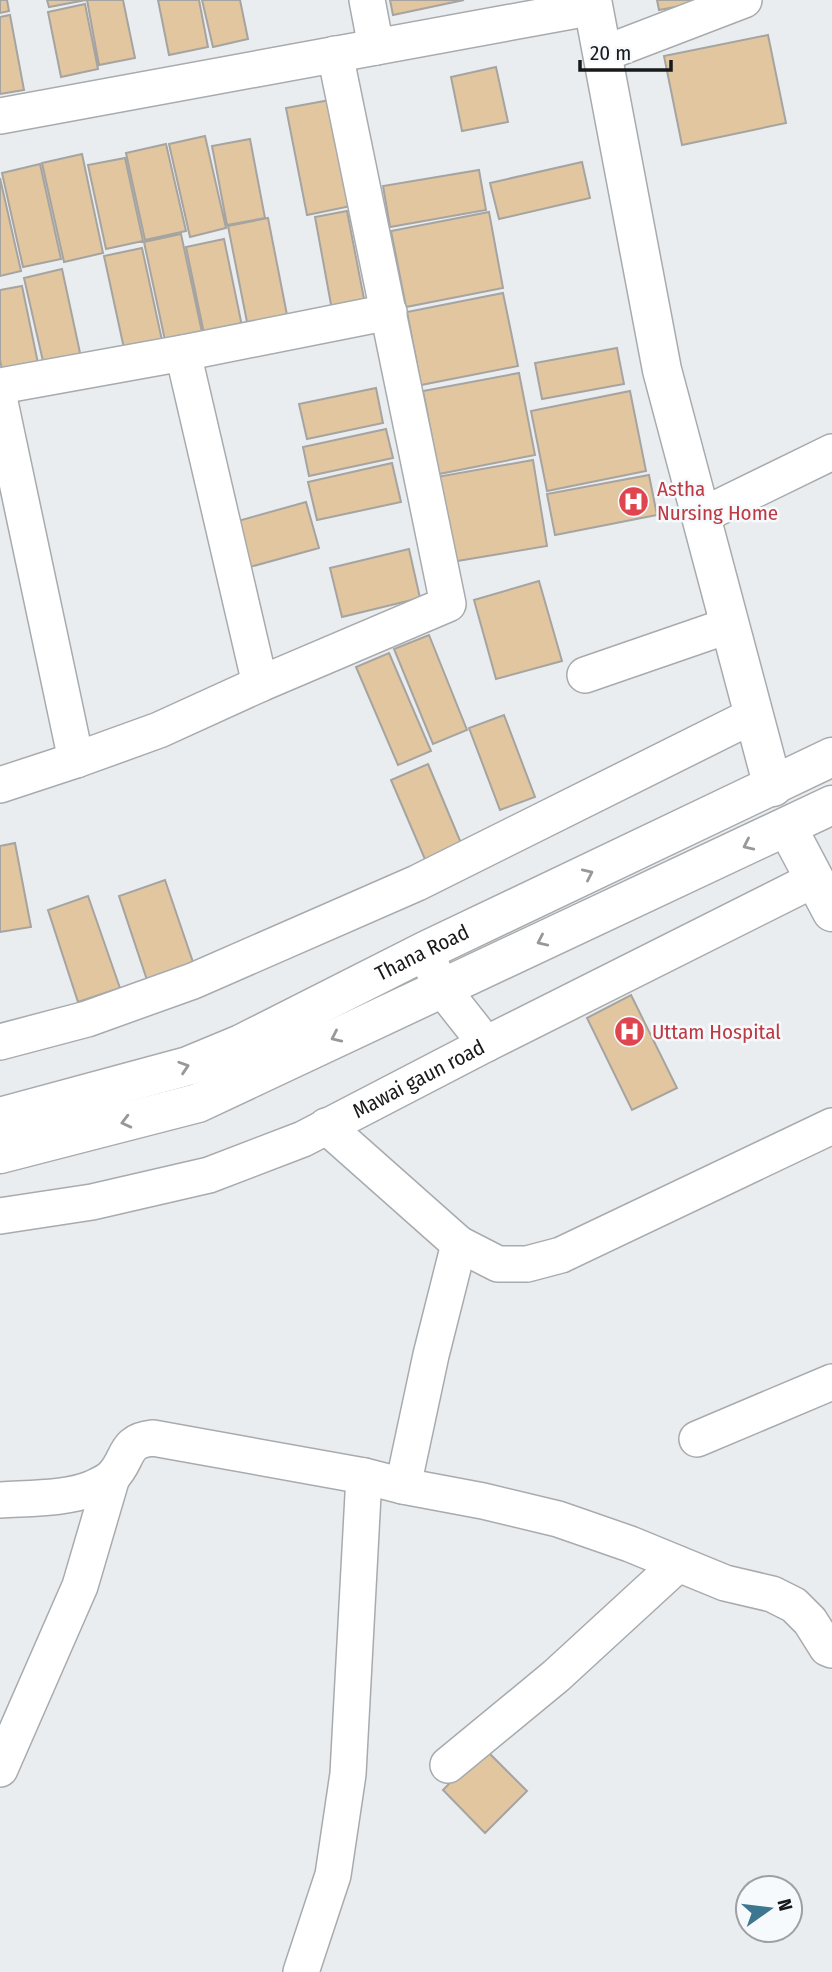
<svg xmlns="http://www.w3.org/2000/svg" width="832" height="1972" viewBox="0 0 832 1972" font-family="'Fira Sans Condensed',sans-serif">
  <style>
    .building { fill: #e1c6a0; stroke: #a6a4a1; stroke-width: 2 }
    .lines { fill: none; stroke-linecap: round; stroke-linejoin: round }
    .minor-casing { stroke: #a8abad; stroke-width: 38 }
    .tertiary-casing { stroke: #a8abad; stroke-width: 41 }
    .minor { stroke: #fff; stroke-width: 35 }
    .tertiary { stroke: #fff; stroke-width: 38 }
    .oneway { stroke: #979898 }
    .labels { text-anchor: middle; stroke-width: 5; stroke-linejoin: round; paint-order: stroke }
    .health-label { font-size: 21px; fill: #be3a42; stroke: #f7fafd; text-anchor: start }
    .street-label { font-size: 21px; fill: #18191a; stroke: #f7fafd }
  </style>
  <rect width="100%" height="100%" fill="#eaedf0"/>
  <path class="building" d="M0,0H7L9,11L0,13Z
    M47,0H86L49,7Z
    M87,0H123L135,58L99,65Z
    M158,0H199L208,47L169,55Z
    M202,0H240L248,39L213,47Z
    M390,0H464L393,15Z
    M657,0H713L659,10Z
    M85,4L98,69L61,77L48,12Z
    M10,15L24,90L0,94V17Z
    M768,35L786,123L682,145L664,56Z
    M496,67L508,122L462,131L451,77Z
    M330,100L351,206L307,215L286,108Z
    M205,136L226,228L190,237L169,144Z
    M250,139L265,218L227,225L212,146Z
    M166,144L186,231L145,240L126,153Z
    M82,154L103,253L64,262L42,163Z
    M125,158L143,241L106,249L88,165Z
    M582,162L590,198L499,219L490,183Z
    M40,164L61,259L23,267L2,173Z
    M479,170L486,210L390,227L383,186Z
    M0,178L21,271L0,276Z
    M347,211L365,304L332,310L315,217Z
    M489,212L503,288L406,307L391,231Z
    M268,218L288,320L248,327L228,226Z
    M181,234L203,337L166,345L144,242Z
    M224,239L243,331L205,338L186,247Z
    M142,248L163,345L125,353L104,256Z
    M62,269L82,362L45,370L24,278Z
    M22,286L40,373L4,380L0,360V290Z
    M503,293L518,366L421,385L407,312Z
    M617,348L624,384L542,399L535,363Z
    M519,373L535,455L439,474L423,391Z
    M376,388L383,423L307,439L299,404Z
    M630,391L646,471L547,491L531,411Z
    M386,429L393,458L309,476L303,447Z
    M533,460L547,546L451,562L437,477Z
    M392,463L401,502L317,520L308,482Z
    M649,475L657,515L555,535L547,494Z
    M306,502L319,548L239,570L227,524Z
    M409,549L420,598L342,617L330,568Z
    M539,581L562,661L496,679L474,600Z
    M429,635L467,730L433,744L394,649Z
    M389,653L431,751L398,765L356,667Z
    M504,715L535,797L500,810L469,728Z
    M428,764L466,855L430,871L391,780Z
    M15,843L31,927L0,932V846Z
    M165,880L194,965L147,980L119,896Z
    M88,896L120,988L78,1002L48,910Z
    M631,995L677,1088L632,1110L587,1018Z
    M484,1748L527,1791L485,1833L443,1790Z"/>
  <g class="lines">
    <defs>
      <g id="minor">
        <path d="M367,0L376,47"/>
        <path d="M603,54L744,0"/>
        <path d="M0,116L594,7"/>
        <path d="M183,353L260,684"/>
        <path d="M0,386L183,353L389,312"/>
        <path d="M0,402L76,760"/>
        <path d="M701,516L832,452"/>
        <path d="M585,675L730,625"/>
        <path d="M0,785L76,760L159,730L260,684L448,604L335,54"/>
        <path d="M425,951L441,987L486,1044"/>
        <path d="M0,1042L87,1019L193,981L417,883L754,715"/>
        <path d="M326,1126L459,1244L498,1264H527L561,1255L832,1126"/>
        <path id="s1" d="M0,1216L92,1202L209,1175L303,1139L486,1044L815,879"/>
        <path d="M697,1439L832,1382"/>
        <path d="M403,1486L431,1355L459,1244"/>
        <path d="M0,1500C28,1498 67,1499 93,1488C99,1485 108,1481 112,1477C130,1459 122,1441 153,1438L364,1476L403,1486L483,1501L558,1519L630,1544L725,1583L772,1594L794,1605L810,1621L827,1648L832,1650"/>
        <path d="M448,1765L556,1676L678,1564"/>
        <path d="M0,1769L80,1586L112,1477"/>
        <path d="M301,1972L333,1875L348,1774L364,1476"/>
      </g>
      <g id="tertiary">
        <path d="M592,0L662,370L773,787"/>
        <path d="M787,827L832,912"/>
        <path id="s2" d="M0,1117L188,1066L241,1044L425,951L832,757"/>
        <path d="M0,1154L198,1103L832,805"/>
      </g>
    </defs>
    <use href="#minor" class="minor-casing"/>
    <use href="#tertiary" class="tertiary-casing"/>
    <use href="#minor" class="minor"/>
    <use href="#tertiary" class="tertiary"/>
  </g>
  <defs><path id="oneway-chevron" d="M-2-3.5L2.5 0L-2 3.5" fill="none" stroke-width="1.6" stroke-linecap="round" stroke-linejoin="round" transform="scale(1.75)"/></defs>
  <g class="oneway">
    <use href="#oneway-chevron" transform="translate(748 845) rotate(155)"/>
    <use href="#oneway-chevron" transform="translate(588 874) rotate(-25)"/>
    <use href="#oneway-chevron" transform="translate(542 941) rotate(155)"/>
    <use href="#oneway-chevron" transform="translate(336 1037) rotate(155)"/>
    <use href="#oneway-chevron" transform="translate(184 1067) rotate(-18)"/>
    <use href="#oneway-chevron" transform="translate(126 1122) rotate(166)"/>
  </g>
  <defs>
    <symbol id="hospital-disc" viewBox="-11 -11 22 22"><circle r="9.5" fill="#e0444e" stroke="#f7fafd"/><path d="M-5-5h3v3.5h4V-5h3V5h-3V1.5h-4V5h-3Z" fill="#fff"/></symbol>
  </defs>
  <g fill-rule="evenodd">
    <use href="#hospital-disc" x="616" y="484" width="35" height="35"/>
    <use href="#hospital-disc" x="612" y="1014" width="35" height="35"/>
  </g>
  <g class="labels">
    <g class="health-label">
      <text x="657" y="496">Astha<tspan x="657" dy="24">Nursing Home</tspan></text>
      <text x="652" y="1039">Uttam Hospital</text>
    </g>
    <g class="street-label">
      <text dy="7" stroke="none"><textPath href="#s2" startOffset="455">Thana Road</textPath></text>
      <text dy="7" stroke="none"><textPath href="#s1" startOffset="444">Mawai gaun road</textPath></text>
    </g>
  </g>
  <g transform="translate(769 1909) rotate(76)"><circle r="33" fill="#f7fafd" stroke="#9ea0a2" stroke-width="2"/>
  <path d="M0-5L12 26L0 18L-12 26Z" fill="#3c778f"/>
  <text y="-10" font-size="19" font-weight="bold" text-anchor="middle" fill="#18191a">N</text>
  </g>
  <path d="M580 60v10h91v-10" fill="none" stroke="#18191a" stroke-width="3.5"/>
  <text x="590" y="60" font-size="21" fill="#18191a" stroke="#f7fafd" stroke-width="5" paint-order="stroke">20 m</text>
</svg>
